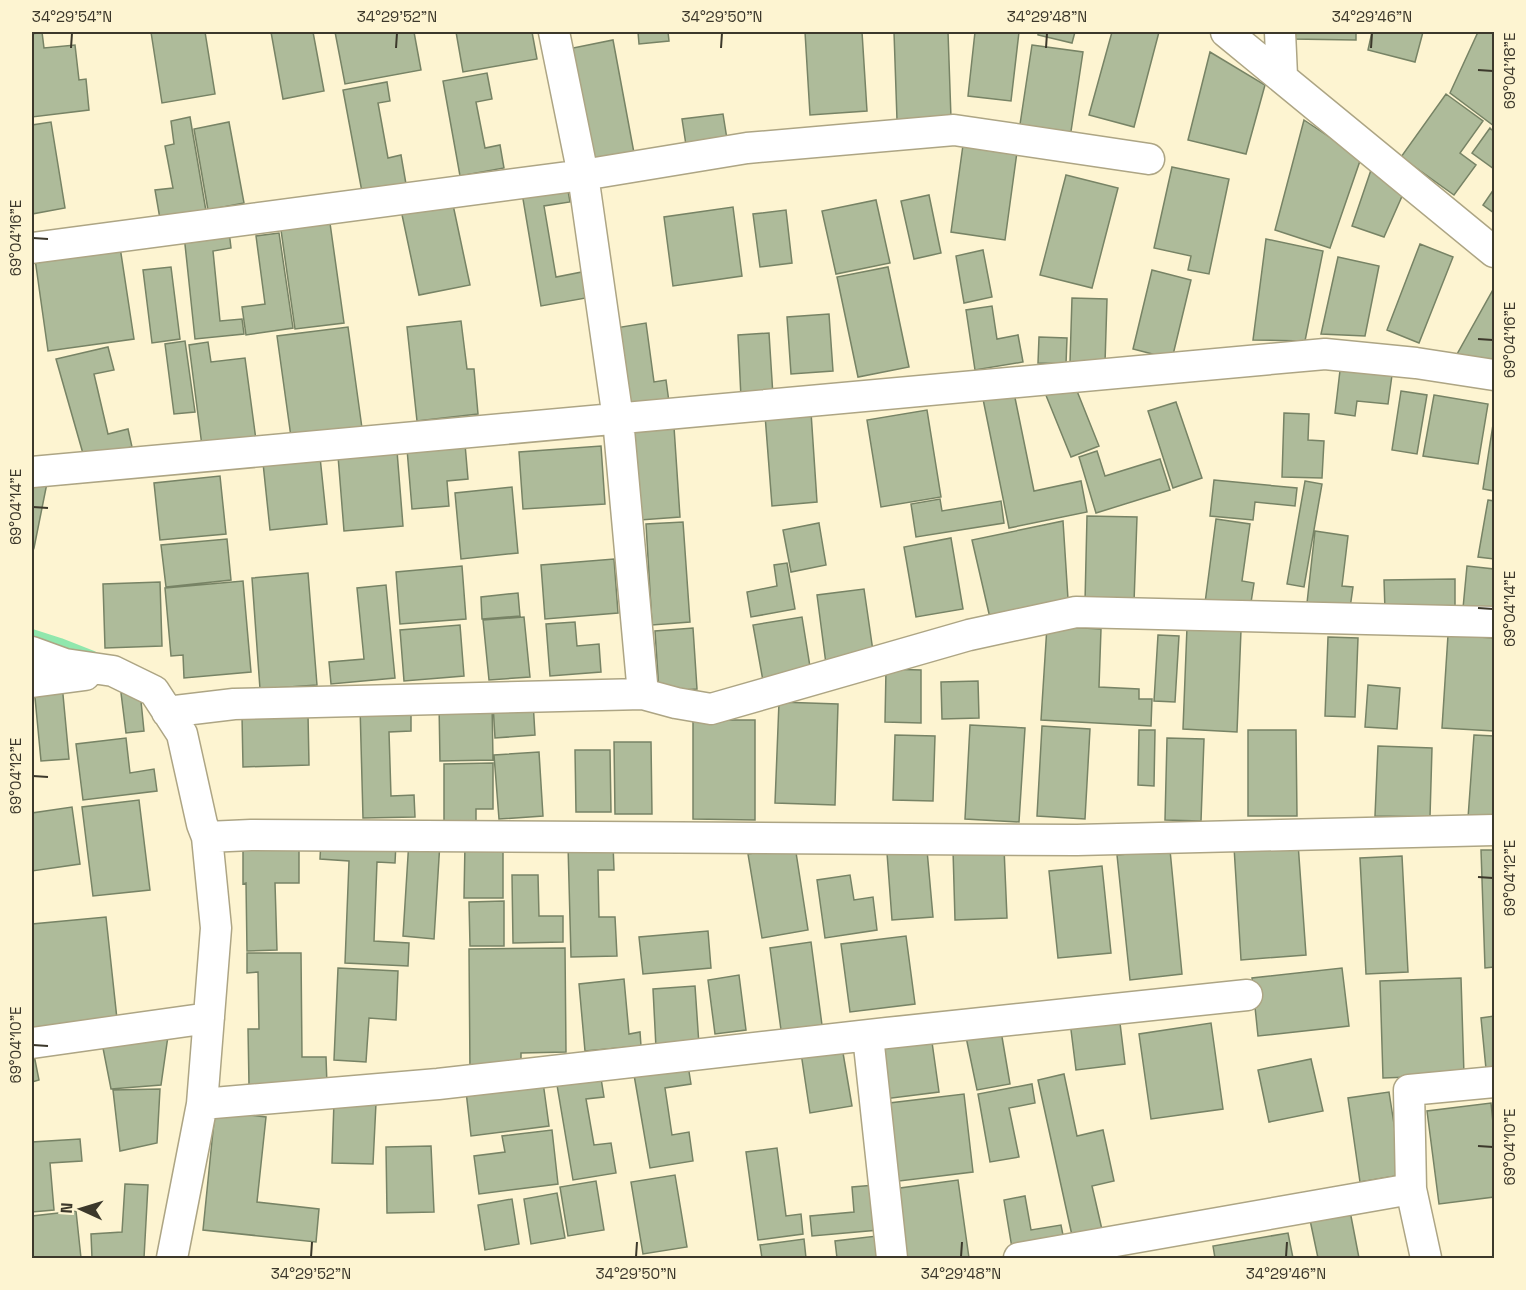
<svg xmlns="http://www.w3.org/2000/svg" width="1526" height="1290" viewBox="0 0 1526 1290" font-family="'Space Grotesk',sans-serif">
  <style>
    .lines { fill: none; stroke-linecap: round; stroke-linejoin: round }
    .stream { stroke: #90e7ad; stroke-width: 10 }
    .building { fill: #aebb9a; stroke: #778365; stroke-width: 1.5 }
    .minor-casing { stroke: #ada584; stroke-width: 33 }
    .minor { stroke: #fff; stroke-width: 30 }
    .ticks { fill: none; stroke: #3c382b; stroke-width: 2 }
    .neatline { fill: none; stroke: #3c382b; stroke-width: 2 }
    .ticks-label { font-size: 15px; text-anchor: middle; fill: #3c382b }
  </style>
  <rect width="100%" height="100%" fill="#fdf4d1"/>
  <g class="lines">
    <path class="stream" d="M32,634L60,643L93,656"/>
  </g>
  <path class="building" d="M42,32L44,48L75,45L79,80L86,79L89,110L32,117V34Z
    M151,32H205L215,94L162,103Z
    M271,32H313L324,91L283,99Z
    M335,32H414L421,70L345,84Z
    M456,32H532L537,59L463,72Z
    M638,32H668L669,41L639,44Z
    M805,32H862L867,111L810,115Z
    M894,32H948L951,118L897,120Z
    M975,32H1019L1011,101L968,96Z
    M1038,32H1075L1072,43L1038,35Z
    M1112,32H1159L1134,127L1089,115Z
    M1291,32H1356V40L1291,39Z
    M1372,32H1423L1415,62L1368,50Z
    M1478,32H1494V126L1450,93Z
    M613,40L634,153L584,162L563,50Z
    M1032,45L1083,52L1070,138L1019,131Z
    M1210,52L1265,85L1246,154L1188,140Z
    M487,73L492,99L476,102L485,148L500,145L504,168L460,176L443,81Z
    M387,82L390,101L378,103L388,158L401,155L406,184L362,192L343,90Z
    M1446,94L1483,121L1460,153L1476,165L1454,195L1401,157Z
    M723,114L727,139L686,145L682,119Z
    M190,117L206,211L160,219L155,190L173,188L165,146L174,144L171,121Z
    M1304,120L1361,158L1330,248L1275,230Z
    M51,122L65,208L32,214V125Z
    M229,122L244,203L208,210L194,129Z
    M1490,128L1494,132V169L1472,153Z
    M963,145L1017,152L1005,240L951,232Z
    M1172,167L1229,179L1209,274L1188,270L1191,256L1154,248Z
    M1371,170L1403,194L1384,237L1352,226Z
    M1066,175L1118,188L1092,288L1040,275Z
    M566,179L570,202L544,206L556,277L582,272L586,298L541,306L521,187Z
    M1494,189V213L1483,205Z
    M929,195L941,253L914,259L901,201Z
    M452,200L470,285L419,295L401,210Z
    M876,200L890,263L836,274L822,211Z
    M733,207L742,276L673,286L664,217Z
    M786,210L792,263L760,267L753,214Z
    M329,216L344,323L295,329L280,223Z
    M229,231L231,248L213,251L220,321L242,319L244,334L195,339L184,235Z
    M279,233L293,328L246,335L242,307L265,304L256,236Z
    M1266,239L1323,251L1305,341L1253,340Z
    M1420,244L1453,257L1419,343L1387,330Z
    M120,247L134,339L48,351L35,259Z
    M983,250L992,297L964,303L956,256Z
    M1338,257L1379,266L1365,336L1321,334Z
    M171,267L180,339L152,343L143,270Z
    M888,267L909,367L858,377L837,277Z
    M1152,270L1191,280L1172,359L1133,349Z
    M1494,288V363L1456,356Z
    M1072,298L1107,299L1105,363L1070,362Z
    M992,306L997,339L1018,335L1023,362L975,370L966,310Z
    M829,314L833,371L791,374L787,317Z
    M461,321L467,369H474L478,414L417,421L407,327Z
    M646,323L654,382L666,380L669,402L621,409L609,329Z
    M348,327L362,428L291,437L277,336Z
    M769,333L773,396L741,398L738,335Z
    M1039,337L1067,338L1066,364L1038,363Z
    M185,341L195,412L174,414L165,344Z
    M208,342L211,362L245,358L256,440L202,446L189,345Z
    M108,347L114,370L94,374L108,434L128,429L132,447L84,457L56,359Z
    M1341,362L1393,368L1388,404L1357,401L1355,416L1335,413Z
    M1073,381L1099,446L1071,457L1045,393Z
    M1401,391L1427,395L1417,454L1392,450Z
    M1014,393L1034,491L1081,481L1087,512L1009,528L983,399Z
    M1434,395L1488,404L1478,464L1423,456Z
    M1176,402L1202,478L1173,488L1148,411Z
    M927,410L941,497L881,507L867,420Z
    M811,412L817,502L772,506L765,415Z
    M1284,413L1309,414L1308,440L1324,441L1322,478L1282,477Z
    M1494,418V491L1483,489Z
    M674,427L680,517L640,520L634,429Z
    M465,444L468,479L447,481L449,506L412,509L407,449Z
    M601,446L605,504L523,509L519,452Z
    M397,451L403,526L344,531L338,456Z
    M1097,451L1105,476L1160,459L1170,490L1096,513L1079,457Z
    M320,457L327,524L270,530L263,463Z
    M220,476L226,534L160,540L154,483Z
    M1214,480L1297,488L1295,506L1255,502L1253,520L1210,516Z
    M1305,481L1322,484L1304,587L1287,584Z
    M47,483L34,548L32,553V486Z
    M512,487L518,553L461,559L455,493Z
    M940,499L942,511L1001,501L1004,523L916,537L911,504Z
    M1488,500L1494,501V559L1478,557Z
    M1087,516L1137,517L1134,603L1085,602Z
    M1216,519L1250,524L1242,581L1254,583L1250,609L1205,603Z
    M1063,521L1068,599L990,618L972,540Z
    M683,522L690,622L652,625L646,524Z
    M819,523L826,565L791,572L783,530Z
    M1315,531L1348,536L1342,586L1353,587L1350,608L1307,603Z
    M951,538L963,609L916,617L904,547Z
    M227,539L231,580L166,587L161,545Z
    M614,559L618,613L545,619L541,565Z
    M787,563L795,609L751,617L747,592L777,586L774,565Z
    M462,566L466,619L400,624L396,572Z
    M1467,566L1494,569V612L1463,608Z
    M308,573L317,685L260,689L252,578Z
    M1455,579V611H1385L1384,580Z
    M243,581L251,672L184,678L183,655L171,656L165,588Z
    M160,582L162,646L105,648L103,584Z
    M386,585L395,678L331,684L329,662L364,659L357,588Z
    M864,589L874,658L826,664L817,595Z
    M518,593L520,616L482,619L481,597Z
    M524,617L530,677L489,680L483,620Z
    M802,617L811,673L763,681L753,625Z
    M575,622L577,646L599,644L601,672L550,676L546,624Z
    M460,625L464,676L404,681L400,630Z
    M1047,626L1101,629L1099,687L1139,689V699H1152L1151,726L1041,720Z
    M1187,627L1241,630L1237,732L1183,729Z
    M693,628L697,689L659,692L655,631Z
    M1158,635L1179,636L1175,702L1154,701Z
    M1448,635L1494,638V731L1442,728Z
    M1328,637L1358,638L1355,717L1325,716Z
    M886,669L921,670V723L885,722Z
    M978,681L979,718L942,719L941,682Z
    M62,684L69,759L41,761L34,687Z
    M1368,685L1400,688L1397,729L1365,727Z
    M140,691L144,731L126,733L121,693Z
    M533,701L535,735L495,738L493,704Z
    M492,702L493,760L440,761L439,703Z
    M779,702L838,704L835,805L775,803Z
    M411,705V731L389,732L391,796L414,795L415,817L363,818L360,706Z
    M308,714L309,765L243,767L242,716Z
    M693,720H755V820L693,819Z
    M970,725L1025,728L1019,822L965,819Z
    M1042,726L1090,729L1085,819L1037,816Z
    M1139,730H1155L1154,786L1138,785Z
    M1248,730H1296L1297,816H1248Z
    M895,735L935,736L933,801L893,800Z
    M1474,735L1494,736V820L1468,818Z
    M126,738L130,773L154,769L157,791L83,800L76,744Z
    M1167,738L1204,739L1201,821L1165,820Z
    M614,742H651L652,814H615Z
    M1378,746L1432,748L1430,817L1375,816Z
    M575,750H610L611,812H576Z
    M539,752L543,816L499,819L494,755Z
    M493,763V809H476V827H444V764Z
    M139,800L150,890L93,896L82,807Z
    M72,807L80,864L32,871V813Z
    M321,840L396,843L395,863L377,862L374,941L409,943L408,966L345,963L349,861L320,859Z
    M409,840L440,842L434,939L403,936Z
    M465,843L503,844V898H464Z
    M1298,843L1306,955L1241,960L1234,847Z
    M613,844L614,870H598L599,917H615L617,956L571,957L568,845Z
    M795,846L808,930L762,938L748,854Z
    M1004,848L1007,918L955,920L953,850Z
    M299,849V883H275L277,950L247,951L246,883L243,884V850Z
    M927,850L933,917L892,920L887,853Z
    M1170,850L1182,974L1130,980L1117,855Z
    M1481,850H1494V967L1485,968Z
    M1402,856L1408,972L1366,974L1360,858Z
    M1102,866L1111,953L1058,958L1049,871Z
    M512,875H538L539,916H563V942L513,943Z
    M850,875L854,900L873,897L877,930L825,938L817,880Z
    M504,901V946H470L469,902Z
    M106,917L117,1019L32,1028V924Z
    M708,931L711,968L643,974L639,937Z
    M906,936L915,1004L850,1012L841,944Z
    M811,942L822,1025L781,1030L770,948Z
    M565,948L566,1052L521,1053V1072H470L469,949Z
    M247,953H301L302,1057H326L327,1085H249L248,1029H259L258,972L247,973Z
    M338,968L398,971L396,1020L369,1018L366,1062L334,1060Z
    M1342,968L1349,1026L1258,1036L1252,978Z
    M739,975L746,1030L715,1034L708,980Z
    M1461,978L1464,1075L1383,1078L1380,981Z
    M624,979L629,1034L640,1032L641,1046L585,1051L579,984Z
    M695,986L699,1045L656,1048L653,989Z
    M1119,1015L1125,1064L1076,1070L1070,1022Z
    M1494,1016V1068L1486,1069L1481,1018Z
    M1211,1023L1223,1109L1151,1119L1139,1034Z
    M169,1029L161,1085L111,1089L101,1038Z
    M1001,1031L1010,1084L977,1090L966,1037Z
    M931,1035L939,1092L884,1099L877,1043Z
    M32,1045L39,1080L32,1082Z
    M842,1047L852,1106L810,1113L801,1053Z
    M687,1059L691,1084L665,1088L672,1135L689,1132L693,1161L650,1168L633,1069Z
    M1311,1059L1323,1111L1269,1122L1258,1070Z
    M600,1072L604,1097L586,1099L594,1145L611,1143L616,1173L573,1180L556,1079Z
    M1064,1074L1077,1136L1103,1130L1114,1181L1092,1186L1103,1234L1073,1240L1038,1080Z
    M543,1082L549,1126L471,1136L466,1091Z
    M1032,1084L1035,1103L1009,1108L1019,1157L990,1162L978,1094Z
    M160,1089L157,1143L120,1151L113,1090Z
    M1389,1092L1402,1175L1360,1182L1348,1098Z
    M964,1094L973,1172L891,1182L881,1104Z
    M334,1101L376,1103L373,1164L332,1163Z
    M1491,1103L1494,1133V1197L1439,1204L1427,1111Z
    M215,1111L266,1117L257,1202L319,1209L316,1242L203,1230Z
    M552,1130L558,1184L479,1194L474,1156L505,1152L502,1136Z
    M80,1139L82,1161L50,1163L54,1210L32,1212V1142Z
    M431,1146L434,1212L387,1213L386,1147Z
    M777,1148L786,1216L801,1214L803,1234L758,1240L746,1152Z
    M675,1175L687,1247L643,1254L631,1182Z
    M958,1180L969,1258H903L893,1189Z
    M596,1181L604,1230L568,1236L560,1187Z
    M125,1184L148,1185L144,1258H92L91,1234L122,1232Z
    M875,1185L879,1230L812,1236L810,1216L854,1212L852,1187Z
    M557,1193L565,1238L531,1244L524,1199Z
    M1025,1196L1031,1230L1061,1225L1065,1245L1013,1254L1004,1200Z
    M512,1199L519,1244L485,1250L478,1205Z
    M76,1211L81,1258H32V1216Z
    M1350,1211L1359,1258H1318L1310,1220Z
    M1288,1233L1293,1258H1215L1213,1246Z
    M877,1236L880,1258H837L835,1241Z
    M804,1239L806,1258H762L760,1245Z"/>
  <g class="lines">
    <defs>
      <path id="minor" d="M554,32L583,175L618,419L643,694
        M1226,32L1494,252
        M1280,32L1282,76
        M32,248L583,175L747,148L954,130L1149,159
        M32,472L1325,354L1416,363L1494,375
        M32,652L65,664L113,671L154,691L182,734L202,824L207,837L216,928L202,1104L172,1258
        M32,682L85,675
        M167,712L234,704L643,694L676,703L711,709L969,635L1076,612L1494,622
        M207,837L251,835L1077,840L1494,830
        M868,1036L892,1258
        M32,1043L209,1018
        M202,1104L438,1084L887,1033L1247,995
        M1019,1258L1411,1189
        M1426,1258L1411,1189L1409,1090L1494,1082"/>
    </defs>
    <use href="#minor" class="minor-casing"/>
    <use href="#minor" class="minor"/>
  </g>
  <path class="ticks" d="M71,48L72,33M396,48L397,33M721,48L722,33M1046,48L1047,33M1371,48L1372,33M1478,70L1493,71M33,238L48,239M1478,339L1493,340M33,507L48,508M1478,608L1493,609M33,776L48,777M1478,877L1493,878M33,1045L48,1046M1478,1146L1493,1147M311,1257L312,1242M636,1257L637,1242M961,1257L962,1242M1286,1257L1287,1242"/>
  <rect width="1526" height="1290" fill="none" stroke="#fdf4d1" stroke-width="66"/>
  <g transform="translate(81 1209) rotate(274)" stroke="#fdf4d1" stroke-width="4.5" paint-order="stroke">
  <path d="M0-4.5L10 22L0 15L-10 22Z" fill="#3c382b"/>
  <text y="-9" font-size="16" font-weight="bold" text-anchor="middle" fill="#3c382b">N</text>
  </g>
  <rect x="33" y="33" width="1460" height="1224" class="neatline"/>
  <g class="ticks-label">
    <text x="72" y="22">34°29'54"N</text>
    <text x="397" y="22">34°29'52"N</text>
    <text x="722" y="22">34°29'50"N</text>
    <text x="1047" y="22">34°29'48"N</text>
    <text x="1372" y="22">34°29'46"N</text>
    <text transform="translate(1510 71) rotate(-90)" y="5">69°04'18"E</text>
    <text transform="translate(16 238) rotate(-90)" y="5">69°04'16"E</text>
    <text transform="translate(1510 340) rotate(-90)" y="5">69°04'16"E</text>
    <text transform="translate(16 507) rotate(-90)" y="5">69°04'14"E</text>
    <text transform="translate(1510 609) rotate(-90)" y="5">69°04'14"E</text>
    <text transform="translate(16 776) rotate(-90)" y="5">69°04'12"E</text>
    <text transform="translate(1510 878) rotate(-90)" y="5">69°04'12"E</text>
    <text transform="translate(16 1045) rotate(-90)" y="5">69°04'10"E</text>
    <text transform="translate(1510 1147) rotate(-90)" y="5">69°04'10"E</text>
    <text x="311" y="1279">34°29'52"N</text>
    <text x="636" y="1279">34°29'50"N</text>
    <text x="961" y="1279">34°29'48"N</text>
    <text x="1286" y="1279">34°29'46"N</text>
  </g>
</svg>
